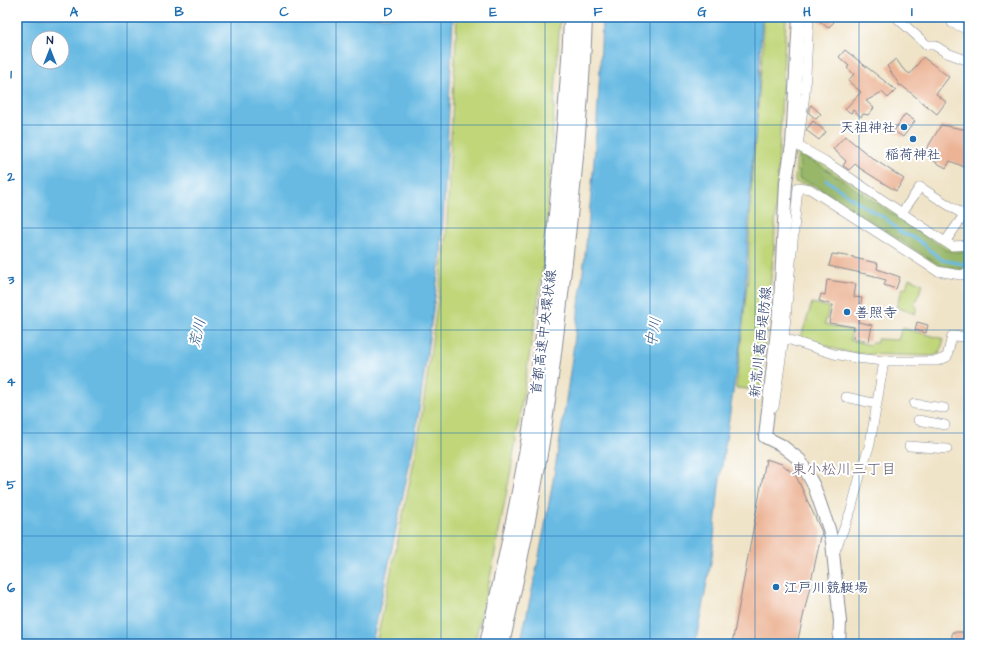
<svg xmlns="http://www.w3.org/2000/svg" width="986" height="661" viewBox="0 0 986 661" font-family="'Architects Daughter','Klee One',sans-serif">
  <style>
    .green { fill: #c0d679; stroke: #6e826c }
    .forest { fill: #98b769; stroke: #5a7364 }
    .water { fill: #67bae3; stroke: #4174a0; fill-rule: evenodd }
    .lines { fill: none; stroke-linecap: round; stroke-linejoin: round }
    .stream { stroke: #67bae3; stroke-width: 3 }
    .building { fill: #ecb394 }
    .minor-casing { stroke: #868a93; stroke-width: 10 }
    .secondary-casing { stroke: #868a93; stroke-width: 14 }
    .motorway-casing { stroke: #868a93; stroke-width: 18 }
    .minor { stroke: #fff; stroke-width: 9 }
    .secondary { stroke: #fff; stroke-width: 12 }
    .motorway { stroke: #fff; stroke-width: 16 }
    .grid { fill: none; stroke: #1f6fb2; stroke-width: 1; stroke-opacity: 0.55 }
    .poi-dot { fill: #1f6fb2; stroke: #fff; stroke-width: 1.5 }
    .labels { text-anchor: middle; stroke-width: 4; stroke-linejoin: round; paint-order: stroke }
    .poi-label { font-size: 14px; fill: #1b2f5e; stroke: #fff; text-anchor: start }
    .street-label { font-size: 14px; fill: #1b2f5e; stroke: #fff }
    .water-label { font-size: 15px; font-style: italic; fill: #36608d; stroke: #fff }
    .neighbourhood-label { font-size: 15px; fill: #645d71; stroke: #fff }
    .neatline { fill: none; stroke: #1f6fb2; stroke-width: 1.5 }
    .grid-label { font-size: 13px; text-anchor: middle; font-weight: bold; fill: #1f6fb2 }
  </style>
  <rect width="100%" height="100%" fill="#fff"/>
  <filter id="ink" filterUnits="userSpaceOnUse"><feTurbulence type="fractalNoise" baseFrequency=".025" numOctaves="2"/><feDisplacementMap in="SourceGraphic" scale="8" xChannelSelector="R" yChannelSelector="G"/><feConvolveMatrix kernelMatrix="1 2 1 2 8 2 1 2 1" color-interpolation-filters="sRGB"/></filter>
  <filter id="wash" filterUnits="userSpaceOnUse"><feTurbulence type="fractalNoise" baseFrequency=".012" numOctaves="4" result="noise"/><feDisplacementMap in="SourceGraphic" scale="16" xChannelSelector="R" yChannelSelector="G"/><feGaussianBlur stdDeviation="0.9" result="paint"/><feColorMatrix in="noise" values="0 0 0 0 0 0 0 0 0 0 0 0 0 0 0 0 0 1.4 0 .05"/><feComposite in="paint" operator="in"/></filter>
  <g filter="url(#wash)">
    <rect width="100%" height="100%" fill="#f0e4c8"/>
    <path class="green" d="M457,17H560L544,262L512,464L491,573L474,644H376L418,442L446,241Z
      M763,17H786L774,248L760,390L736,388L748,277L752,176L763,46Z
      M797,151L820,161L947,247H969V270L961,272L938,268L813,186L795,182Z
      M909,278L923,284L914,305L917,307L915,314L896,307L903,288H906Z
      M812,303L829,307L825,324L852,331L850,340L870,345L871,343H877V339L898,340L902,328L944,339L939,354L933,356L861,354L841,351L801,337Z"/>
    <path class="forest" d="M800,155L820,165L946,250L958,252L969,250V267L961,269L940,266L814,184L799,179Z"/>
    <path class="water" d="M17,17H453L447,152L441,254L415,438L372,644H17ZM38,38H62V62H38Z
      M602,17H762L757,118L751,173L745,297L742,332L719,486L712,557L695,644H520C538,568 552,490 564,413C584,282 598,150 602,17Z"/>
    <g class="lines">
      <path class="stream" d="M826,180L862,205L885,218L900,232L917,239L942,260L963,264L969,261"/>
    </g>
    <g id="blocks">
      <path class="building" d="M815,17H829L834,22L828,28Z
        M845,50L896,90L888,98L882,92L866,101L874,108L868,115L863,114L861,117L853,110L851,113L845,109L861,92L848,81L854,74L847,68L849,66L839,57Z
        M923,57L949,77L936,94L946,102L937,114L901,85L900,86L887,66L896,59L903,69L910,74Z
        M811,105L821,114L816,119L809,113V108Z
        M905,114L915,121L903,137L894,131Z
        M813,121L826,132L819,140L806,130Z
        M941,125L969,130V169L950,161L946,168L923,155Z
        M845,136L872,158L904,179L896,191L861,169L855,164L849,170L843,166L846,161L833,149Z
        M832,254L854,257V258L877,263L878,264L877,269L900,277L896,289L884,285L886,280L875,277V276L829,266Z
        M827,280L856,284L854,297L862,298L860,307H862L858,322L872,325L869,341L853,338L854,327L829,323L833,305L819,301L821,294L825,295Z
        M917,322L928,325L926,333L915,330Z
        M766,459L782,464L796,476L822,532L797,644H732Z
        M952,632H969V642H952Z"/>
    </g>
  </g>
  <g filter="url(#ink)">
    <use href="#blocks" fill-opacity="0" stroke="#868a93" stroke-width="1"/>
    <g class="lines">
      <defs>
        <path id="minor" d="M900,17L898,19L927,45H934L947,53L969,61
          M952,23L969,30
          M792,145L798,146L825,161L945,242L952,246L969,245
          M798,146L805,94L809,17
          M901,214L920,187L964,215L945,242
          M784,338L834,354L856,358L884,361H937L947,357L952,336L969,337
          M846,397L877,404
          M914,404L944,408
          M774,407L784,338L798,187L810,189L937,271L961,275L969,272
          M918,420L945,425
          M909,446L947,449
          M834,554L851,510L862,468L870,444L884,361"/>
        <path id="secondary" d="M799,17L792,145L786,182L780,303L765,437L781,445L800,460L814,486L829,529L832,542L840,622L839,644"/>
        <path id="motorway" d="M488,644C501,583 515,522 526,460C541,376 550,290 558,204C564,142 570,80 572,17
          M501,644C515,583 527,522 538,460C548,402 554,344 561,286C572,197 581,107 584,17"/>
      </defs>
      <use href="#minor" class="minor-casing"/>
      <use href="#secondary" class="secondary-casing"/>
      <use href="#motorway" class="motorway-casing"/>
      <use href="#minor" class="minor"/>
      <use href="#secondary" class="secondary"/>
      <use href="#motorway" class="motorway"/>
    </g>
  </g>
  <path class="grid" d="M127,17V644M231,17V644M336,17V644M441,17V644M545,17V644M650,17V644M755,17V644M859,17V644M17,125H969M17,228H969M17,330H969M17,433H969M17,536H969"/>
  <g class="poi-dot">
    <circle cx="904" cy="127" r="4"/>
    <circle cx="913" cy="139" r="4"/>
    <circle cx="847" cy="312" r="4"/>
    <circle cx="776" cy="587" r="4"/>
  </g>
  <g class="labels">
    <g class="poi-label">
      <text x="896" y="132" text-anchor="end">天祖神社</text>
      <text x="913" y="159" text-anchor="middle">稲荷神社</text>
      <text x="855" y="317">善照寺</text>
      <text x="784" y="592">江戸川競艇場</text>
    </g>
    <g class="street-label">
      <text transform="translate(543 332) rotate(-83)" y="5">首都高速中央環状線</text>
      <text transform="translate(760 342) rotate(-84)" y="5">新荒川葛西堤防線</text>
    </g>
    <g class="water-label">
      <text transform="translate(653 332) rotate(-80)" y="5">中川</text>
      <text transform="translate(197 333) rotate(-76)" y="5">荒川</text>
    </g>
    <g class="neighbourhood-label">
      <text x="844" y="474">東小松川三丁目</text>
    </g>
  </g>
  <rect width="986" height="661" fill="none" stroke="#fff" stroke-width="44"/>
  <g transform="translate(50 50)"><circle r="19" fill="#ffffff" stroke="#a4acbf"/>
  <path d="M0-3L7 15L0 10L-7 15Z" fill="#1f6fb2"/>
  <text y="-6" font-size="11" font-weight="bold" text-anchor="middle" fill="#1b2f5e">N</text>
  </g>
  <rect x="22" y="22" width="942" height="617" class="neatline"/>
  <g class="grid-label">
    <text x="74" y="16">A</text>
    <text x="179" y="16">B</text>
    <text x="284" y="16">C</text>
    <text x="388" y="16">D</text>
    <text x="493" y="16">E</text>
    <text x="598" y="16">F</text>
    <text x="702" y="16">G</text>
    <text x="807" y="16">H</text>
    <text x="912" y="16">I</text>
    <text x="11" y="78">1</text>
    <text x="11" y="181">2</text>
    <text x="11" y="284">3</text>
    <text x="11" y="386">4</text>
    <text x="11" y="489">5</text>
    <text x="11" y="592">6</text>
  </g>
</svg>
